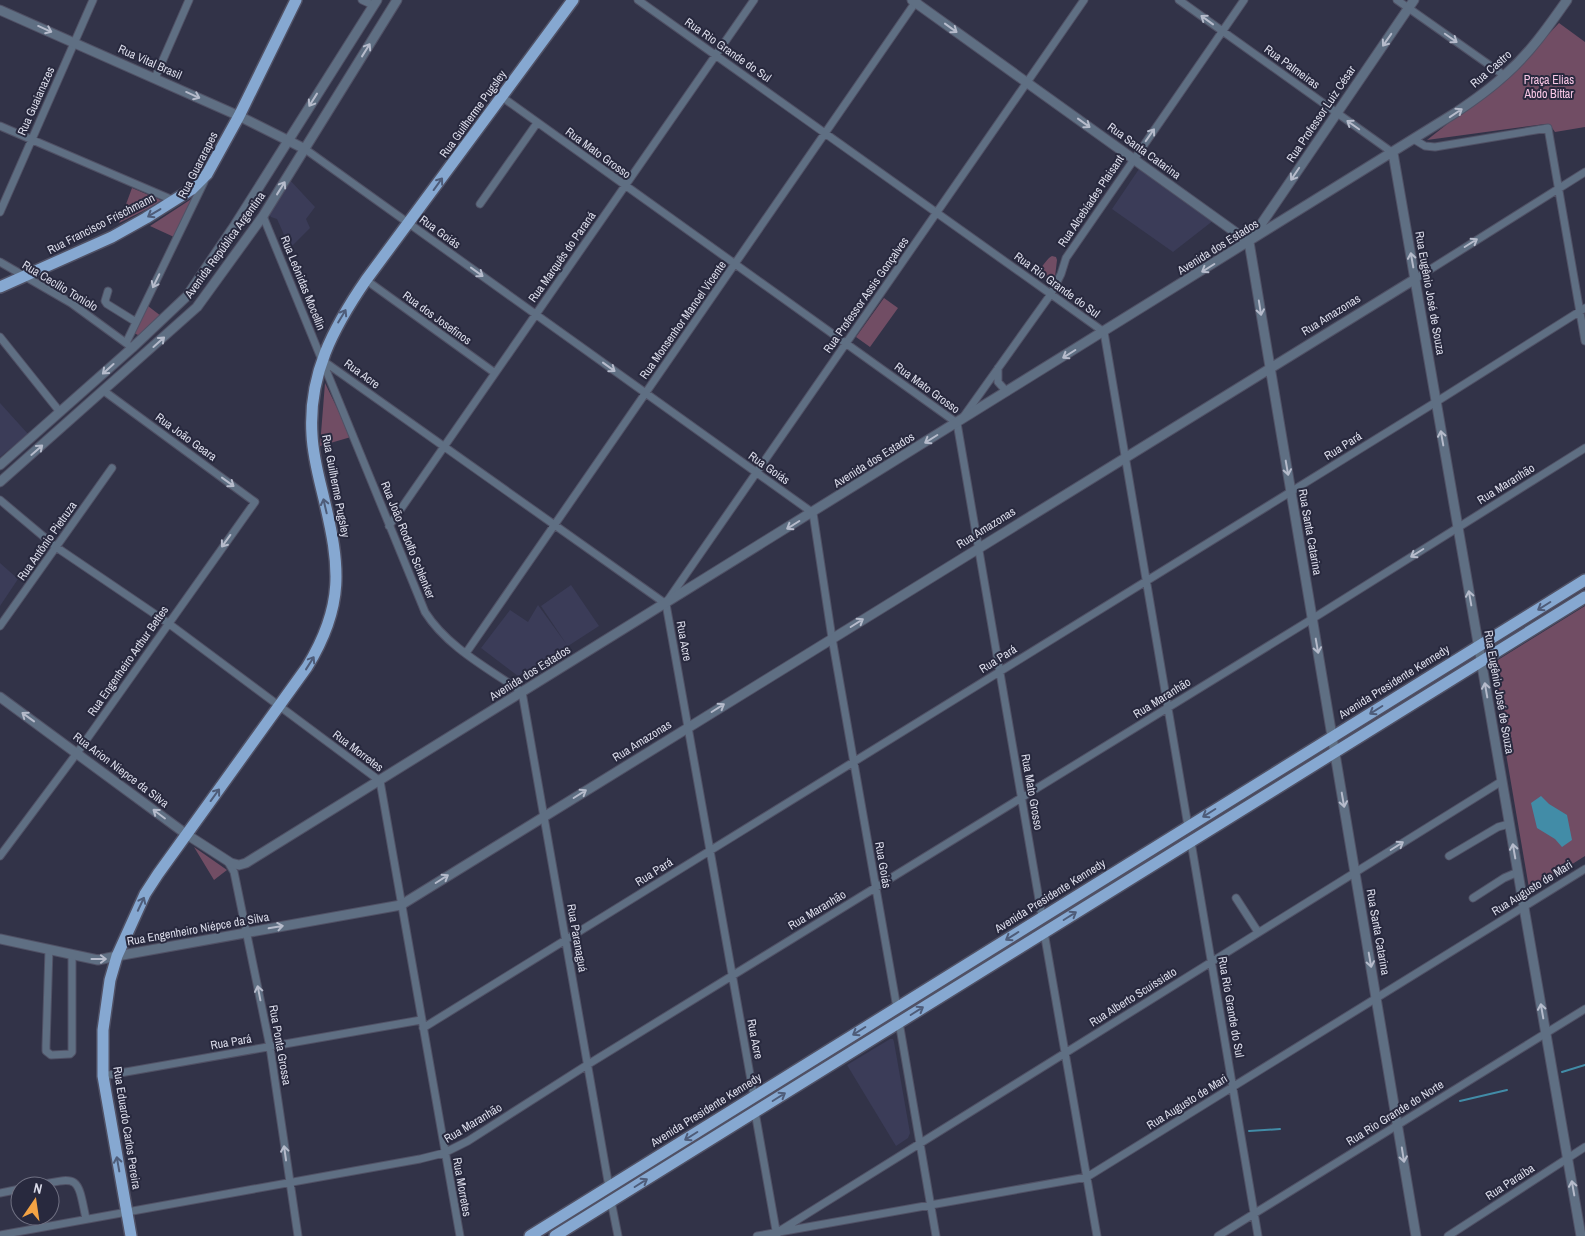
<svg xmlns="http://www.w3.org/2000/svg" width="1585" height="1236" viewBox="0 0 1585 1236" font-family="'Archivo Narrow',sans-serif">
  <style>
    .built { fill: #3b3c58 }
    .green { fill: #714d64 }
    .water { fill: #428ca7 }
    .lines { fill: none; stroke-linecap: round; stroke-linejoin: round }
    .stream { stroke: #428ca7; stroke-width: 2 }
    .minor-casing { stroke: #505165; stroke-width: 9 }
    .tertiary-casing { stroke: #505165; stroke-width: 11 }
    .primary-casing { stroke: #505165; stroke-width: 14 }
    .minor { stroke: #5f6f83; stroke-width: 7 }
    .tertiary { stroke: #5f6f83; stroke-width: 9 }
    .primary { stroke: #86a8d1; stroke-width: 11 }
    .oneway { stroke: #b6bbcb }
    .oneway2 { stroke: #4e5c79 }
    .labels { text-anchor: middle; stroke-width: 4; stroke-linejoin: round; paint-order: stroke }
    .street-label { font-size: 12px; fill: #dbdcea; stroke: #28293e }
    .park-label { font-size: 12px; fill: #f8c7e6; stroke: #28293e }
  </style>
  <rect width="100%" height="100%" fill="#323348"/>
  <path class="built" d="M1139,169L1214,220L1173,252L1112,209Z
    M288,178L315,207L306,219L310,228L290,248L277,219L271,217L269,214Z
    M0,403L28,434L0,457Z
    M0,563L18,579L0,606Z
    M571,585L599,626L568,646L518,676L481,648L510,610L528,622L538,605L567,645L541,606Z
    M890,1039H893L894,1042L910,1133L908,1138L896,1146L847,1065Z"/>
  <path class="green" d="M1559,23L1585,42V127L1555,132L1550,125L1545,124L1427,140L1513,72Z
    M132,188L163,201L119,223Z
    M196,196L174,237L150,226Z
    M1052,256L1056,257L1057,260L1055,277L1051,280C1044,280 1040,276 1038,270C1044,266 1047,258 1052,256Z
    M884,298L898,308L870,347L856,337Z
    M148,306L161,316L140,336L134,333Z
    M325,383L351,437L320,446Z
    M1585,606V856L1531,890L1529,888L1491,666L1493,663Z
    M194,847L227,870L214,880Z"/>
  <path class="water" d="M1541,796L1549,804L1567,815L1572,840L1562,847L1555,839L1537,828L1531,803Z"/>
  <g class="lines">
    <path class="stream" d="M1562,1072L1585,1065
      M1460,1101L1507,1090
      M1249,1131L1280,1129"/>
    <defs>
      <path id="minor" d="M362,0L373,5
        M638,0L1104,332L1188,826
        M1179,0L1393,153
        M1397,0L1505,76
        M155,78L189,0
        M502,97L957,423L1042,917
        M0,126L175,201
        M1415,140L1425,146L1435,147L1548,128L1585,341
        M305,149L813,513L832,638L897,1008
        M480,204L537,123
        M0,212L93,0
        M263,216L425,612C447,647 489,669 522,692L609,1187
        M0,262L71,303L130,346
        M1415,279L1585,172
        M366,280L495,373
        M108,291L105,301L107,304L136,322
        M0,337L60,412
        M126,343L204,182
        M322,360L666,604L754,1097
        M998,368V382L1007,392
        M964,416L1051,294L1061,274L1066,258L1244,0
        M0,500L56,547L168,623L380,781L460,1236
        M389,526L754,0
        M668,600L1084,0
        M0,626L112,468
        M466,653L917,0
        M1191,842L1258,1236
        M0,856L77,753L255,502L104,391
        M1449,856L1498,827L1509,824
        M228,862L234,872L270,1047L298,1236
        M1236,898L1258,932
        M1473,898L1504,878L1518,872
        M1044,932L1097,1236
        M49,949L46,1046V1051L51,1055L70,1054L72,1052V955
        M899,1022L936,1236
        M423,1028L1436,402L1585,308
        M103,1076L421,1020
        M755,1112L777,1236
        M34,1186C79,1177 77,1174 86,1219
        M0,1193L20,1189
        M611,1201L618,1236
        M781,1230L1502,781
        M0,1235L420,1159L444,1153L468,1141L587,1065L1312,619L1585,448
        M757,1236L1087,1177L1585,869
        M1218,1236L1585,1009
        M1448,1236L1585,1147"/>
      <path id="tertiary" d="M912,0L1249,242L1416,1236
        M0,10L239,116L305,149
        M1393,153L1581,1236
        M1251,239L1414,0
        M0,465L132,348L187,296L235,225L377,0
        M0,482L197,307L263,216L397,0
        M0,697L186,834L231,863L239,865L246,863L1455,113C1473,101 1490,89 1505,75C1530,53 1548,27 1567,0
        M0,939L98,960L117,956L401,905L1415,279"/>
      <path id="primary" d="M0,287L112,237L146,218L192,189L207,174L239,116L296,0
        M131,1236L103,1076V1030L110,980L117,956L145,894L158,874L307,667C345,605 340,566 324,499C319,478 313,457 312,435C308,375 333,328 366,280L573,0
        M530,1236L1585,580
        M555,1236L1585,597"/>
    </defs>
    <use href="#minor" class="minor-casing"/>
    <use href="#tertiary" class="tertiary-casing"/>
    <use href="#primary" class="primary-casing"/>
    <use href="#minor" class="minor"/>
    <use href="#tertiary" class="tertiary"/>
    <use href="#primary" class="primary"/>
  </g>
  <defs><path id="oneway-shaft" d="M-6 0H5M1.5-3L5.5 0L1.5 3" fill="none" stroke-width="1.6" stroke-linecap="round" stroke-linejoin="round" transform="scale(1.25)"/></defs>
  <g class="oneway">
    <use href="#oneway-shaft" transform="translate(1207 20) rotate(-144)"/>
    <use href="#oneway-shaft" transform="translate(951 28) rotate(36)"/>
    <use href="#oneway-shaft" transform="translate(45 29) rotate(24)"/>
    <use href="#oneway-shaft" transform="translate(1451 38) rotate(35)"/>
    <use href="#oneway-shaft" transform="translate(1387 40) rotate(125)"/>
    <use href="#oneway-shaft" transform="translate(366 50) rotate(-58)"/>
    <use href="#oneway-shaft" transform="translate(193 95) rotate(24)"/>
    <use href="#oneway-shaft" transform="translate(313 100) rotate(122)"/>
    <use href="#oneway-shaft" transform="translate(1456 113) rotate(-34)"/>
    <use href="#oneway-shaft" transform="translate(1084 123) rotate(36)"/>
    <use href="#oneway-shaft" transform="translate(1353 125) rotate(-145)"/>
    <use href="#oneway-shaft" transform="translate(1150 135) rotate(-55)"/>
    <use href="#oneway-shaft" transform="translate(1295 174) rotate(124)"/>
    <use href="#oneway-shaft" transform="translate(281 188) rotate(-58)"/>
    <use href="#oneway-shaft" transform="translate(1471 243) rotate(-32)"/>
    <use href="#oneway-shaft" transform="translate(1412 260) rotate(-100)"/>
    <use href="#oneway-shaft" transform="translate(1208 268) rotate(148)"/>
    <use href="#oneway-shaft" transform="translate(477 272) rotate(36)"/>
    <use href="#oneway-shaft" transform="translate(156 281) rotate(116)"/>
    <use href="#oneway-shaft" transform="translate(1260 308) rotate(81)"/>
    <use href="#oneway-shaft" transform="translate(159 342) rotate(-42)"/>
    <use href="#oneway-shaft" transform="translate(1069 354) rotate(148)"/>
    <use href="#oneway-shaft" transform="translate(609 367) rotate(36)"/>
    <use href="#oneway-shaft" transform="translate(108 369) rotate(138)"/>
    <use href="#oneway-shaft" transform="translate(1442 438) rotate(-100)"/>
    <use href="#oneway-shaft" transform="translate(931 439) rotate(148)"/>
    <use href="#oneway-shaft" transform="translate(37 450) rotate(-41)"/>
    <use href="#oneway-shaft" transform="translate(1287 468) rotate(80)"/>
    <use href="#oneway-shaft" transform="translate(228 482) rotate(36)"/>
    <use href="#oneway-shaft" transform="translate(793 525) rotate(148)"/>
    <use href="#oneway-shaft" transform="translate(226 541) rotate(126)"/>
    <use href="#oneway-shaft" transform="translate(1417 553) rotate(148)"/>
    <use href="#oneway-shaft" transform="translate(1470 598) rotate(-100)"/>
    <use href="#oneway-shaft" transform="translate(857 623) rotate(-32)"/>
    <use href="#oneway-shaft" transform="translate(1317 646) rotate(80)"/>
    <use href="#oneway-shaft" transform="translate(1486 690) rotate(-100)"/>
    <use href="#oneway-shaft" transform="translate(718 708) rotate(-32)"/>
    <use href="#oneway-shaft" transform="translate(28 717) rotate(-144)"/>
    <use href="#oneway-shaft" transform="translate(580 794) rotate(-32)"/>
    <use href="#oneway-shaft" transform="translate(1343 800) rotate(80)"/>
    <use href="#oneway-shaft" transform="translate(159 814) rotate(-143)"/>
    <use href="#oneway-shaft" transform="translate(1397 846) rotate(-32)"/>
    <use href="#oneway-shaft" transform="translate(1514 851) rotate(-100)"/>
    <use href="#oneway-shaft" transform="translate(442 879) rotate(-32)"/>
    <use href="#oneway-shaft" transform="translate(276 927) rotate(-10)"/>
    <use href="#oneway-shaft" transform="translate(99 959)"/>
    <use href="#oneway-shaft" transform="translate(1370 960) rotate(80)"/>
    <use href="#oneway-shaft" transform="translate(259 993) rotate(-101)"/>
    <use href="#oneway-shaft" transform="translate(1542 1011) rotate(-100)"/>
    <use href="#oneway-shaft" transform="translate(285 1153) rotate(-98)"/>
    <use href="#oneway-shaft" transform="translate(1403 1155) rotate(81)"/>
    <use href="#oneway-shaft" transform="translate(1573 1188) rotate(-100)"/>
  </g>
  <g class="oneway2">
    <use href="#oneway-shaft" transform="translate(438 184) rotate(-54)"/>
    <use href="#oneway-shaft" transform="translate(154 213) rotate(149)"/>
    <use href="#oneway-shaft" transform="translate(342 316) rotate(-59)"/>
    <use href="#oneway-shaft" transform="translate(325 506) rotate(-103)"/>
    <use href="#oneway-shaft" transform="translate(1544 606) rotate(148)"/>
    <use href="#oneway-shaft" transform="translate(310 663) rotate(-58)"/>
    <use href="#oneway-shaft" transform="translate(1376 710) rotate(148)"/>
    <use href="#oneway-shaft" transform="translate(215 795) rotate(-54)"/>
    <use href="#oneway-shaft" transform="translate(1209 813) rotate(148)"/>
    <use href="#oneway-shaft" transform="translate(141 904) rotate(-65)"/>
    <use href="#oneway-shaft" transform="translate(1070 916) rotate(-32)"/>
    <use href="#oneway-shaft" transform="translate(1012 936) rotate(148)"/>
    <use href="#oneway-shaft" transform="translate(917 1011) rotate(-32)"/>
    <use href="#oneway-shaft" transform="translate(859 1031) rotate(148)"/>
    <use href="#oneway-shaft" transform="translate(779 1097) rotate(-32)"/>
    <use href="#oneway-shaft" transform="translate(691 1136) rotate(148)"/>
    <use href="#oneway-shaft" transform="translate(118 1164) rotate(-100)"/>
    <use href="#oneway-shaft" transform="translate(641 1183) rotate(-32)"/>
  </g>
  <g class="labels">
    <g class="street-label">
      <text transform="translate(728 50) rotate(35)" y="4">Rua Rio Grande do Sul</text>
      <text transform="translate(150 62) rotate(24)" y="4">Rua Vital Brasil</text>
      <text transform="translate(1292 67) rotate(36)" y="4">Rua Palmeiras</text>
      <text transform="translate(1491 69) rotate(-41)" y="4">Rua Castro</text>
      <text transform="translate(36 101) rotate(-66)" y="4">Rua Guaianazes</text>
      <text transform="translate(473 114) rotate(-54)" y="4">Rua Guilherme Pugsley</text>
      <text transform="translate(1321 114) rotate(-56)" y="4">Rua Professor Luiz César</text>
      <text transform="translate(1144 151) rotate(36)" y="4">Rua Santa Catarina</text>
      <text transform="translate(598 153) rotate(36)" y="4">Rua Mato Grosso</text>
      <text transform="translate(198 165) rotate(-63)" y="4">Rua Guararapes</text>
      <text transform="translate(1091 201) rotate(-56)" y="4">Rua Alcebíades Plaisant</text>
      <text transform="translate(101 224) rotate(-27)" y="4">Rua Francisco Frischmann</text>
      <text transform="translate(440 232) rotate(36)" y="4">Rua Goiás</text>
      <text transform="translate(225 245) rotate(-54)" y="4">Avenida República Argentina</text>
      <text transform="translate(1218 247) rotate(-32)" y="4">Avenida dos Estados</text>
      <text transform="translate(562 257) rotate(-55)" y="4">Rua Marquês do Paraná</text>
      <text transform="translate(303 283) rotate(68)" y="4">Rua Leônidas Mocellin</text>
      <text transform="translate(1057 285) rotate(36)" y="4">Rua Rio Grande do Sul</text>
      <text transform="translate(60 286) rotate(31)" y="4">Rua Cecílio Toniolo</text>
      <text transform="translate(1430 293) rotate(80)" y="4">Rua Eugênio José de Souza</text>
      <text transform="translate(866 295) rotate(-55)" y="4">Rua Professor Assis Gonçalves</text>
      <text transform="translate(1331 315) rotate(-32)" y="4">Rua Amazonas</text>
      <text transform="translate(437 318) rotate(36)" y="4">Rua dos Josefinos</text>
      <text transform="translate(683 320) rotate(-55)" y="4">Rua Monsenhor Manoel Vicente</text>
      <text transform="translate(362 374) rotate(36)" y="4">Rua Acre</text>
      <text transform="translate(927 388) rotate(36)" y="4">Rua Mato Grosso</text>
      <text transform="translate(186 437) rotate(36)" y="4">Rua João Geara</text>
      <text transform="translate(1343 446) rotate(-32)" y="4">Rua Pará</text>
      <text transform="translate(874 460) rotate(-32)" y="4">Avenida dos Estados</text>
      <text transform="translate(769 468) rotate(35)" y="4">Rua Goiás</text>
      <text transform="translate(1506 484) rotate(-32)" y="4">Rua Maranhão</text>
      <text transform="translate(336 486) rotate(79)" y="4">Rua Guilherme Pugsley</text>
      <text transform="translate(986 528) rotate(-32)" y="4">Rua Amazonas</text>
      <text transform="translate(1310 532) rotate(80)" y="4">Rua Santa Catarina</text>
      <text transform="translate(408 540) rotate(68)" y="4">Rua João Rodolfo Schlenker</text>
      <text transform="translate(47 541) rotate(-55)" y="4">Rua Antônio Pietruza</text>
      <text transform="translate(684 641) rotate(80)" y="4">Rua Acre</text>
      <text transform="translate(998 659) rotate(-32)" y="4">Rua Pará</text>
      <text transform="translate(128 661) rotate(-55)" y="4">Rua Engenheiro Arthur Bettes</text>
      <text transform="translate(530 673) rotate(-32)" y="4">Avenida dos Estados</text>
      <text transform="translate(1394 682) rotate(-32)" y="4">Avenida Presidente Kennedy</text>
      <text transform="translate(1499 692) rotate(80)" y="4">Rua Eugênio José de Souza</text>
      <text transform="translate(1162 698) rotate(-32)" y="4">Rua Maranhão</text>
      <text transform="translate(642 741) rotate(-32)" y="4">Rua Amazonas</text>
      <text transform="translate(358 751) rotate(37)" y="4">Rua Morretes</text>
      <text transform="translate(121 770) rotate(37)" y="4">Rua Arion Niepce da Silva</text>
      <text transform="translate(1032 792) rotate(80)" y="4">Rua Mato Grosso</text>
      <text transform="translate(883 865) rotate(80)" y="4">Rua Goiás</text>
      <text transform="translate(654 872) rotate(-32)" y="4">Rua Pará</text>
      <text transform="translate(1532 888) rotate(-32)" y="4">Rua Augusto de Mari</text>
      <text transform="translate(1050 896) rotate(-32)" y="4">Avenida Presidente Kennedy</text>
      <text transform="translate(817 910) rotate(-31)" y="4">Rua Maranhão</text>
      <text transform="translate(198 929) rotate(-10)" y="4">Rua Engenheiro Niépce da Silva</text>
      <text transform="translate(1378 932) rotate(80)" y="4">Rua Santa Catarina</text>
      <text transform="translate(577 938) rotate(80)" y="4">Rua Paranaguá</text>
      <text transform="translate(1133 997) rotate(-32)" y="4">Rua Alberto Scuissiato</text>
      <text transform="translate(1231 1007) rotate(80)" y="4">Rua Rio Grande do Sul</text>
      <text transform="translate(755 1039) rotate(79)" y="4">Rua Acre</text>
      <text transform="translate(231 1042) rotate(-10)" y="4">Rua Pará</text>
      <text transform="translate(280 1045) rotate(80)" y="4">Rua Ponta Grossa</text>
      <text transform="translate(1187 1102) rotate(-32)" y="4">Rua Augusto de Mari</text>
      <text transform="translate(706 1110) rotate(-32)" y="4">Avenida Presidente Kennedy</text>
      <text transform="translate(1395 1113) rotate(-32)" y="4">Rua Rio Grande do Norte</text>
      <text transform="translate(473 1123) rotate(-31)" y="4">Rua Maranhão</text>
      <text transform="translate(127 1128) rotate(81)" y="4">Rua Eduardo Carlos Pereira</text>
      <text transform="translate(1510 1182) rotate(-33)" y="4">Rua Paraíba</text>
      <text transform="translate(462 1187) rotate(80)" y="4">Rua Morretes</text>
    </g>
    <g class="park-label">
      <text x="1549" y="84">Praça Elias<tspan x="1549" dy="14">Abdo Bittar</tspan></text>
    </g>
  </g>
  <g transform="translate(35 1201) rotate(13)"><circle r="24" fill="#28293e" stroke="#707183"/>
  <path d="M0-4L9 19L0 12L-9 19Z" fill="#f4a344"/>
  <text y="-8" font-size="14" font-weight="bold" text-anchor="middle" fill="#dbdcea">N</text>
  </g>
</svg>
